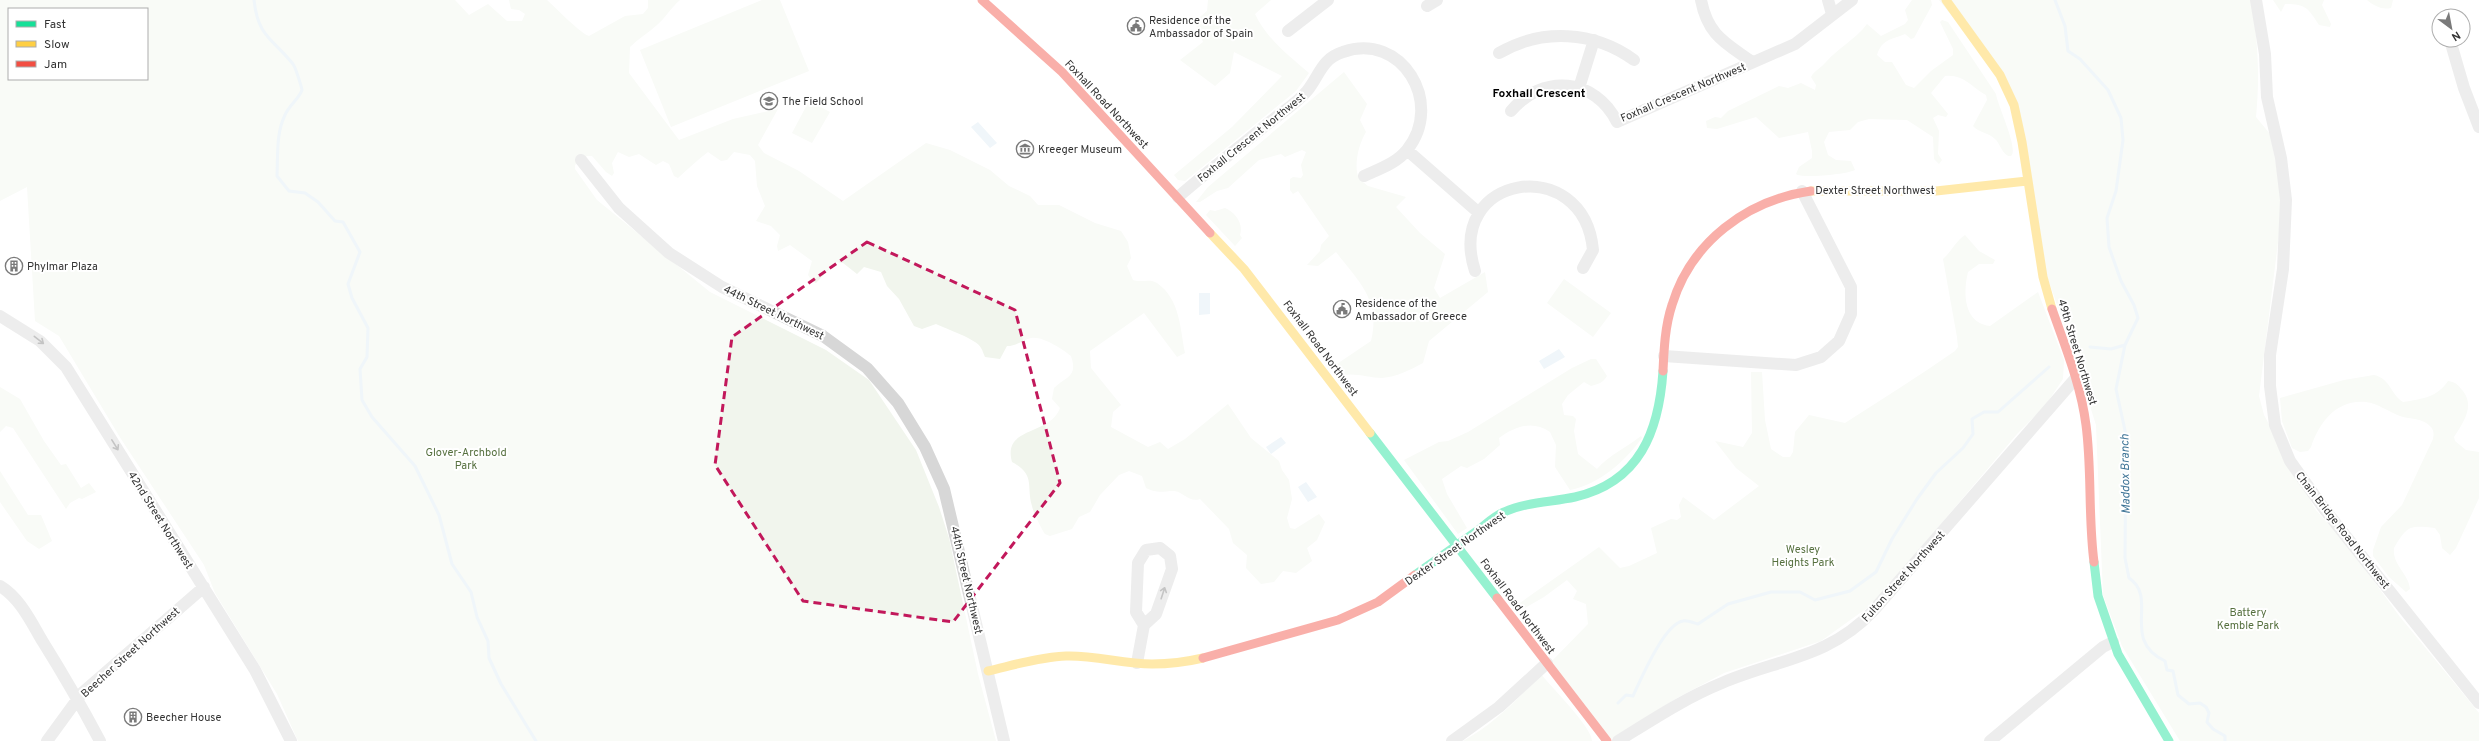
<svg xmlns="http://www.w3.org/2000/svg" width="2479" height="741" viewBox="0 0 2479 741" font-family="Overpass,sans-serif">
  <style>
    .green { fill: #f1f5ed; fill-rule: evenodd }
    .water { fill: #ddebf3 }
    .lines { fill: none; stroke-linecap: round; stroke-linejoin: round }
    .stream { stroke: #ddebf3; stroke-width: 3 }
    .street { stroke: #d7d7d7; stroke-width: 12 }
    .fast { stroke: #16e098; stroke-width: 9 }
    .slow { stroke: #ffcf43; stroke-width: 9 }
    .jam { stroke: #f24e42; stroke-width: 9 }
    .oneway { stroke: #7d7d7d }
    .marked { fill: none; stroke: #c2185b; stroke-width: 3; stroke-dasharray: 8 5; stroke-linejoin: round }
    .labels { text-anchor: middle; stroke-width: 4; stroke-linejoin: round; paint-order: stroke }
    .poi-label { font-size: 11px; fill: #333; stroke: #fff; text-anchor: start }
    .street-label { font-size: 11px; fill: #333; stroke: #fff }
    .park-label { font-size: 11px; fill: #56703f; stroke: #fff }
    .neighbourhood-label { font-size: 12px; font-weight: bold; fill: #000; stroke: #fff }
    .water-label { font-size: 12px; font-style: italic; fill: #3f7597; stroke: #fff }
  </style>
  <rect width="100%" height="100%" fill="#fff"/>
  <path class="green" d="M0,0H455L469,15L488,4L507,21H522L525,14L519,10L511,9L509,0H547C555,7 581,34 589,36L625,16L643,14L648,8V0H680C670,9 665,18 657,25C648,33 638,39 630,47L629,73L679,140L733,119L778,109L758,145L764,153L799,171L843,201L926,143L950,150L990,170L1009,186L1030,196L1038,205H1059L1095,223L1121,231L1128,242L1131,258L1127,266L1133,280C1140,283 1150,278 1157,283C1180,299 1180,328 1185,353L1177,357L1144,313L1090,351L1091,368L1121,405L1113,412L1111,427L1148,447L1160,442L1168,449L1185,439L1228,404L1251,438L1279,461L1282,470L1289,480L1292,499L1287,518L1290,528L1295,529L1319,514L1325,522L1317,540L1307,548L1312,561L1296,573L1283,571L1274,582L1261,584L1246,568L1247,555L1233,543L1229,529L1200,499C1189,503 1184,492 1174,491C1163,491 1158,494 1146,488L1142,476L1129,471L1119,475L1100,495L1090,512L1079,517L1072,529L1050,536L1045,534C1042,530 1033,512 1032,506C1026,486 1036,475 1012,462C1002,426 1050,436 1060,408L1052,399L1054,388C1067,376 1078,377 1071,356C1062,349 1043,336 1031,338C1022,340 1017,346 1007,346L1000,359L985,357C983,353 983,351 981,348C977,339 946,329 936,324L922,329L914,326L899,299L887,286L881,272L864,267L857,274L843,263L836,262L816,283L812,281L808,275L812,261L790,245L778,251L777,246L780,235L771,226L756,221L765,206L757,186L755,161L750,155L734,152L727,160L721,161L708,152C697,160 688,169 678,178L674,176L669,164L663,161L656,165L639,154L629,157L618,152L612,163L614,173L612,176L606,172L592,156H587L575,165V169L597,200L710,292L826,350L869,380L916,450L939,507L949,538L978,674L996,741H298L277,694L215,593L204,565L121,439L59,336L35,321L27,187L0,201ZM9,9H147V79H9Z
    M762,0H780L809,71L671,127L640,50Z
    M1208,0H1271L1255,14C1266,38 1289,56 1309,73L1296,91L1185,181L1178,180L1174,175L1232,127L1282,76L1234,52L1230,73L1215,86L1180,60L1203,42L1195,21L1207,11Z
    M1912,0H1931L1932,5L1914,38L1911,39L1905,34C1891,40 1882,39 1877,55L1885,62H1892L1906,85L1914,88L1931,71L1953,55V49L1940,22L1942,20L1948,22L1996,94C1998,107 2019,149 2011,156C2003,157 2000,143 1995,139C1988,132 1979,133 1973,126L1987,100L1986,95C1971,87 1964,74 1945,76L1931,93L1948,114L1946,117L1938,115L1933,118L1939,131L1938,154L1942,160L1939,164L1934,159L1933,137L1907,120L1869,119L1858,122L1850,130L1829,132L1824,142L1828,155L1836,160L1851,161L1855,170C1848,174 1801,179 1796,174L1799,167L1812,158V151L1808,132L1779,138L1756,117L1717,129L1707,128L1706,121L1715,117L1721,118L1728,111L1779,86L1788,88L1801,83L1815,90L1816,85L1811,77C1815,70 1821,68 1826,62C1838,48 1855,40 1867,24L1881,36L1905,24L1908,20L1905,10Z
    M1939,0H2251C2258,40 2260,76 2256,117L2270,134L2280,184V226L2259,396L2264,415L2315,509L2351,550L2400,617L2479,713V741H2180L2122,646L2103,595L2096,425L2066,330L2043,265L2013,92Z
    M2273,0H2324L2322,5L2331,24L2330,27L2319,25C2308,8 2306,4 2285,4L2281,12Z
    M2367,0H2393L2391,8C2382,10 2374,6 2367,0Z
    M1344,72L1367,104L1360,120L1366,132C1359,143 1353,166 1359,179L1368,186L1406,197L1396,207L1420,233L1445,254L1434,288L1440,298L1485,272L1488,292L1429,341L1423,363C1410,370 1396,377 1382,378C1367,378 1352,371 1338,377L1331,368L1371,341C1381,300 1359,282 1336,252L1318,266L1307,265L1320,251L1321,245L1329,236L1298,191L1293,194L1290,190V179L1293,177L1301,178L1303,175L1301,165L1306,152L1302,150L1285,157L1281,154L1259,160L1228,188L1217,191L1200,202H1196L1208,187Z
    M809,101L830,112L812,143L792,133Z
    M1225,208C1235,212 1244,224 1240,235L1242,238L1235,246L1206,215L1210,210L1215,211Z
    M1965,235L1979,251L1995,260L1993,264H1979L1968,272C1963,292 1963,323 1990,326L2038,292L2064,360L2063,379L2045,406L2017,434L1874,603L1821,641L1724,673L1677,698L1608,741L1550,663L1588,624L1586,604L1573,599L1577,591L1567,580L1544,597L1523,609L1517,605L1599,547L1620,568L1629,566L1657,553L1651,528L1671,519L1677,520L1681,517L1679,505L1683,497L1714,520L1759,486L1736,468L1715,441L1743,447L1752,433L1751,372H1762L1765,420L1771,449L1783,457H1790L1793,452L1795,432L1809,415L1845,423C1882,399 1919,376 1955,351L1958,347L1957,337L1943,259C1952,251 1955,242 1965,235Z
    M1564,279L1611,313L1593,337L1547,303Z
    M1591,359H1596L1607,376C1603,383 1598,384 1591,386L1584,382L1568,395L1562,404L1564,415L1573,416L1576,419L1574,431L1578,454L1597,469C1609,455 1626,448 1641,436L1642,438C1624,462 1600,484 1570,490L1555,467L1556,445L1550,432C1533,420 1515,426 1499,438L1500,445L1484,459L1467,468L1461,466L1442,479L1447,494L1467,528L1458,534L1404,460L1439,442L1448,441L1468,432L1572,368Z
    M2374,375C2391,379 2390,394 2403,402C2422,399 2438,397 2448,381C2456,382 2458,385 2463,391C2475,406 2463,423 2454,437L2455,441L2466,450L2479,452V498L2456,548L2450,555L2442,548L2440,535L2435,528C2409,525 2407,526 2394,548C2392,565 2409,574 2410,589L2406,592L2389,577L2373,556V550L2381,527L2402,505L2433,439C2434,434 2434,431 2431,427C2422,417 2411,420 2400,416C2389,412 2377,403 2366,402C2336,399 2319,423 2311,447L2308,451L2300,452L2292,448L2282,421L2280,398L2344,380Z
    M0,387L20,399L44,441L61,465L66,464L81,488L89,483L96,492L82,499L79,498L70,503L66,509L13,428L6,426L0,432Z
    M0,471L28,515H41L52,541L39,549L27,541L0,502Z
    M1541,674C1550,686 1592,727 1592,741H1463C1494,724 1517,700 1541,674Z"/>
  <path class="water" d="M978,122L997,143L990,148L971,127Z
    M1199,293H1210V314L1199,315Z
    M1559,349L1565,357L1544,369L1539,361Z
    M1281,437L1286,443L1271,454L1266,447Z
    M1306,482L1317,497L1308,502L1298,487Z"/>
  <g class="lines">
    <path class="stream" d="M254,0C258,37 272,38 293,64C295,66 301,85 302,90C299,99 289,105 285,115C276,133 278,155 277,176L289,191L305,193L318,202L335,221L343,222L360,252L348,284L352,298L368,328L367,357L360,369L362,400L372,417L415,466L439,515L452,564L471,592L477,617L488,641L489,658L501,684L536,741
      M2055,0L2065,26L2068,51L2080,59L2108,90L2121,118L2123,140L2116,191L2107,218L2109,247L2121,281L2134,305L2138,318L2125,345L2116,389L2126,435L2125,558L2129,578C2159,598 2120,640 2165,661L2167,670L2173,671L2178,695L2189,704L2200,703L2206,707L2209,713L2207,722L2213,729L2225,736V741
      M2090,347L2111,349L2125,345
      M1618,703L1626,695L1633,696C1641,679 1664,624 1683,621C1687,620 1694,623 1698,624L1728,604L1771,592H1800L1815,600L1850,591L1876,572L1892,539L1917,499L1936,473L1963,448L1973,434L1972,419L1984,412H1998L2049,367"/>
    <path class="street" d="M1701,0C1708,36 1726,43 1752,62
      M1828,0L1832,14
      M2256,0L2265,54L2267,97L2281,158L2286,200L2283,269L2270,355V386L2275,425L2290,461L2325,510L2479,703
      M1427,6L1437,0
      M1288,31L1328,0
      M2450,40L2464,88L2479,127
      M1499,53C1542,28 1594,31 1634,60
      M1579,88L1594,40
      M1511,111C1543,73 1595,78 1617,122L1795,44L1852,0
      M1407,150L1479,213
      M581,160L619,208L669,253L722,287L823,336L867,368L898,403L925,447L944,489L1004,741
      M1178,197C1208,171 1239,147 1270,122C1282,112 1297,103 1307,91C1320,75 1321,59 1343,52C1401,31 1445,103 1407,150C1397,163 1379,169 1364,176
      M1475,271C1444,174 1584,152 1593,250L1583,268
      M0,316L40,341L66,367L255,670L291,741
      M1664,356L1796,365L1821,357L1839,341L1851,314V287L1802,191
      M0,586C20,598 31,622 43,642C63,674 82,707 100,741
      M1137,663L1144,625L1156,614L1172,569L1170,556L1160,548L1146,550L1138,563L1136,612L1144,625
      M47,741L82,693L204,587
      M1452,741L1499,707L1547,663
      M1618,741C1652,720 1685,698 1722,683C1778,659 1829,658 1873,611L2075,379
      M1990,741L2103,647L2113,642"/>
    <path class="fast" d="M1370,433L1497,598
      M2094,562L2098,596L2118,654L2169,741
      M1415,575C1435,561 1456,546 1477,531C1485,525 1494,516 1504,512C1526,502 1552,502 1575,497C1640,482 1659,431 1663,371"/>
    <path class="slow" d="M1946,0L2000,75L2014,105L2022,142L2043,277L2052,309
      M1811,191H1936L2027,181
      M1210,233L1244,269L1370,433
      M988,671C1014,665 1040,657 1066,656C1095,655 1123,664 1152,664C1169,664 1186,662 1203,658"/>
    <path class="jam" d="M982,0L1062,72L1210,233
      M2052,309C2065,346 2081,385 2086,425C2092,470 2088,516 2094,562
      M1663,371C1664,349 1665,326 1672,305C1691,242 1747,200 1811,191
      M1497,598L1607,741
      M1203,658L1338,620L1378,602L1415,575"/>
  </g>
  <defs><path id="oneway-shaft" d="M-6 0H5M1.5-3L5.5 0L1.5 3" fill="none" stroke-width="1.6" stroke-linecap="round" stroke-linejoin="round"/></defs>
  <g class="oneway">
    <use href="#oneway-shaft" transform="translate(39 340) rotate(38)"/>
    <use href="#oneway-shaft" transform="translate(115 445) rotate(58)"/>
    <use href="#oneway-shaft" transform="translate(1163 593) rotate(-72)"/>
  </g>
  <path d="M0 0H2479V741H0ZM867,242L1015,310L1060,483L953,622L803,601L715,465L732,337Z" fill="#fff" fill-opacity=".55" fill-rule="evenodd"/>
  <path class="marked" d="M867,242L1015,310L1060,483L953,622L803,601L715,465L732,337Z"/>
  <defs>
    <symbol id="civic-ring" viewBox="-11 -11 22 22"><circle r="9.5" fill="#fff" stroke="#7a7a7a" stroke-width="1.5"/><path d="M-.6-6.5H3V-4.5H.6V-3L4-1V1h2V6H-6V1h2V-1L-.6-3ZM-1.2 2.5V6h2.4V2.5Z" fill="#7a7a7a"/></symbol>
    <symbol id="school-ring" viewBox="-11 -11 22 22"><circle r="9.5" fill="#fff" stroke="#7a7a7a" stroke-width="1.5"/><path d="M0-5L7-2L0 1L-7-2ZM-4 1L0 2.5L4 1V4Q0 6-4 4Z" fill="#7a7a7a"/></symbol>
    <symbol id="museum-ring" viewBox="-11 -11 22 22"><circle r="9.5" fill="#fff" stroke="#7a7a7a" stroke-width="1.5"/><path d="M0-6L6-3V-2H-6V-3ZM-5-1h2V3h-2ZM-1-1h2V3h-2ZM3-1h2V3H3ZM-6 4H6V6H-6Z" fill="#7a7a7a"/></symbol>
    <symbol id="building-ring" viewBox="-11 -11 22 22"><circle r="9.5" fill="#fff" stroke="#7a7a7a" stroke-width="1.5"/><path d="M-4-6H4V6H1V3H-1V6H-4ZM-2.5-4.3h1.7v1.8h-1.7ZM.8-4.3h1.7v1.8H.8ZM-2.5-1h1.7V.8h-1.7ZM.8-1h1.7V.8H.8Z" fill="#7a7a7a"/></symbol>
  </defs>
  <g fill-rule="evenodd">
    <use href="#civic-ring" x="1126" y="16" width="20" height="20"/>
    <use href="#school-ring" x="759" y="91" width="20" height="20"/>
    <use href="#museum-ring" x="1015" y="139" width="20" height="20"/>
    <use href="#building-ring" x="4" y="256" width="20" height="20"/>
    <use href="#civic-ring" x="1332" y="299" width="20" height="20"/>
    <use href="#building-ring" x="123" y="707" width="20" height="20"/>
  </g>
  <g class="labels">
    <g class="poi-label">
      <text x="1149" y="24">Residence of the<tspan x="1149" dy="13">Ambassador of Spain</tspan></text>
      <text x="782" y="105">The Field School</text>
      <text x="1038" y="153">Kreeger Museum</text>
      <text x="27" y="270">Phylmar Plaza</text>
      <text x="1355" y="307">Residence of the<tspan x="1355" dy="13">Ambassador of Greece</tspan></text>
      <text x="146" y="721">Beecher House</text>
    </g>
    <g class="street-label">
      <text transform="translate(1683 92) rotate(-23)" y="4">Foxhall Crescent Northwest</text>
      <text transform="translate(1107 104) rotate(47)" y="4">Foxhall Road Northwest</text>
      <text transform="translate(1251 137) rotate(-39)" y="4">Foxhall Crescent Northwest</text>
      <text x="1875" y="194">Dexter Street Northwest</text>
      <text transform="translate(774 312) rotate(26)" y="4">44th Street Northwest</text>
      <text transform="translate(1321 348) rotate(53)" y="4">Foxhall Road Northwest</text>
      <text transform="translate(2078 352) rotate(73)" y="4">49th Street Northwest</text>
      <text transform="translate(161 520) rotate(58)" y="4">42nd Street Northwest</text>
      <text transform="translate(2343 530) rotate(52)" y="4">Chain Bridge Road Northwest</text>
      <text transform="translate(1455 548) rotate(-35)" y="4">Dexter Street Northwest</text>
      <text transform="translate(1903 576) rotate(-48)" y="4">Fulton Street Northwest</text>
      <text transform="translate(967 580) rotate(77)" y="4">44th Street Northwest</text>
      <text transform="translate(1518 606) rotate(53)" y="4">Foxhall Road Northwest</text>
      <text transform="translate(130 652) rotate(-42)" y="4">Beecher Street Northwest</text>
    </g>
    <g class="park-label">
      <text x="466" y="456">Glover-Archbold<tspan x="466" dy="13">Park</tspan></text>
      <text x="1803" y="553">Wesley<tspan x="1803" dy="13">Heights Park</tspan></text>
      <text x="2248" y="616">Battery<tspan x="2248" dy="13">Kemble Park</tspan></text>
    </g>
    <g class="neighbourhood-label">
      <text x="1539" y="97">Foxhall Crescent</text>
    </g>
    <g class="water-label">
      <text transform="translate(2125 474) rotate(-91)" y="4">Maddox Branch</text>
    </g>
  </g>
  <rect x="8" y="8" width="140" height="72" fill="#ffffff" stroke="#adadad"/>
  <rect x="16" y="21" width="20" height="6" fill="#16e098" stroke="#adadad"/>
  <text x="44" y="28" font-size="12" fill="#333333">Fast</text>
  <rect x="16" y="41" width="20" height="6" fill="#ffcf43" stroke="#adadad"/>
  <text x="44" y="48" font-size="12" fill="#333333">Slow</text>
  <rect x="16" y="61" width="20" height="6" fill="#f24e42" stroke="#adadad"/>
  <text x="44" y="68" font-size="12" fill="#333333">Jam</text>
  <g transform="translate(2451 28) rotate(148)"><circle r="19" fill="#ffffff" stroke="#adadad"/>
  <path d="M0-3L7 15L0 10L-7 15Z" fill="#7a7a7a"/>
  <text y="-6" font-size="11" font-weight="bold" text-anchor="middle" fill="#333333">N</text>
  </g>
</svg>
